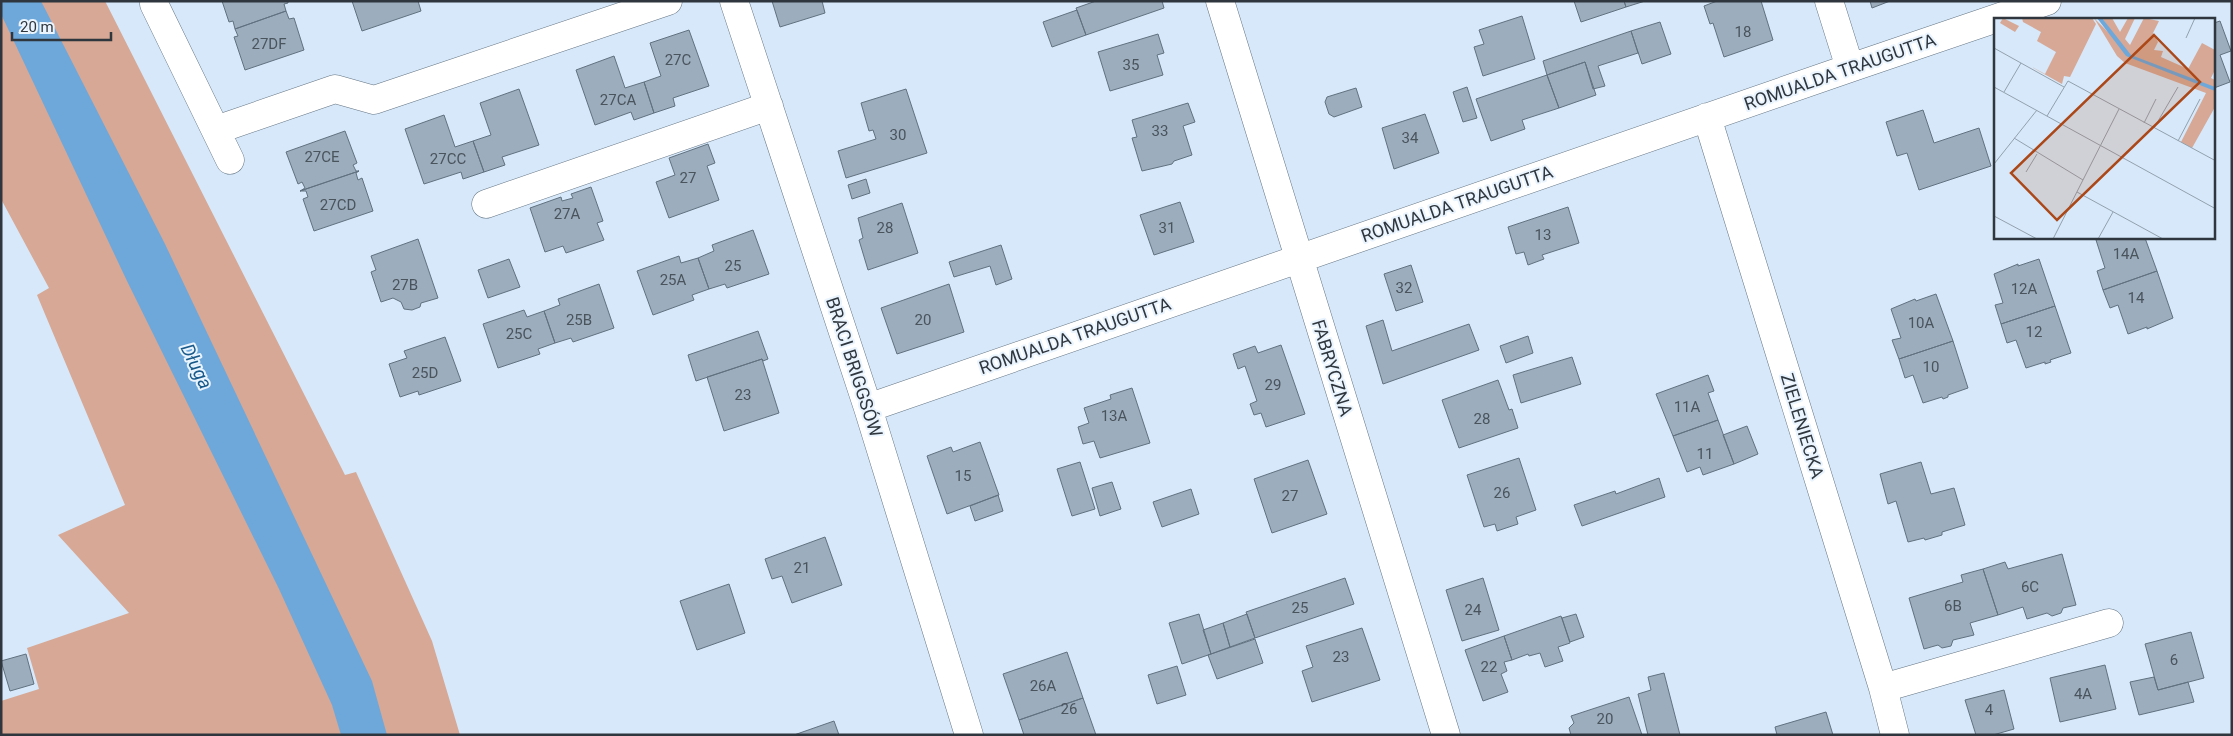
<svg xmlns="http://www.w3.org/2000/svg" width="2233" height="736" viewBox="0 0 2233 736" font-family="Roboto,sans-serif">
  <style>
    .green { fill: #d6a895 }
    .water { fill: #6ea8da }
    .building { fill: #9cadbd; stroke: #617180 }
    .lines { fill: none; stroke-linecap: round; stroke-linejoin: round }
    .minor-casing { stroke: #647483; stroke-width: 29 }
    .minor { stroke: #fff; stroke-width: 28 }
    .labels { text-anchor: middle; stroke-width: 4; stroke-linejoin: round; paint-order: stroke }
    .number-label { font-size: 15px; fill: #4a545d }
    .street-label { font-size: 18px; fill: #2f363d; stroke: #e9f4fe }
    .water-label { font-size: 19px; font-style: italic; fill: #195989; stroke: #e9f4fe }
    .inset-road { fill: none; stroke: #93a1ae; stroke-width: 1 }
    .view { fill: #ac4717; fill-opacity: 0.15; stroke: #ac4717; stroke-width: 2.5 }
    .inset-edge { fill: none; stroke: #2f363d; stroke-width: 2.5 }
  </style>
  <rect width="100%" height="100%" fill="#d6e8f9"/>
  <path class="green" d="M1,1H105L345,475L356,472L432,641L460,735H1V701L39,689L27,648L129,613L58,535L125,505L37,295L49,288L1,199Z"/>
  <path class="water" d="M1,1H41L165,244L372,681L387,735H341L332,705L279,589L127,281L1,14Z"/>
  <path class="building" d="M222,1H288V3L284,4L286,11L235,29L233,21L229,22Z
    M352,1H418L421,11L362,31Z
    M772,1H822L825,13L780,27Z
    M1096,1H1162L1164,8L1086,35L1076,8Z
    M1574,1H1624L1626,7L1581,22Z
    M1624,1H1645L1626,7Z
    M1717,1H1761L1773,40L1724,57L1713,23L1710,24L1704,6Z
    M1870,1H1890L1872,8Z
    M1077,10L1086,35L1052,47L1043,22Z
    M286,11L289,19L294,18L304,50L245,70L234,37L238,36L235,29Z
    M1522,16L1535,59L1483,76L1474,47L1484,44L1479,30Z
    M2220,21L2231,51L2220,55L2230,82L2214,88V23Z
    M1660,22L1671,54L1642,64L1631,31Z
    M689,30L709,86L673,98L675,106L654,113L644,82L661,76L650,43Z
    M1631,31L1638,53L1598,66L1605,86L1593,89L1585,62L1547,75L1543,61Z
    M1158,34L1164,53L1157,55L1163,75L1110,91L1098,52Z
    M614,56L625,88L644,82L654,113L634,120L631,112L595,125L576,70Z
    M1585,62L1596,95L1559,108L1547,75Z
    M1547,75L1559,108L1522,120L1525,129L1491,141L1476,99Z
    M1467,87L1477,118L1463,122L1453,92Z
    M1356,88L1362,107L1334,117L1329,114L1325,102L1327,97Z
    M519,89L539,145L502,157L505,165L484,172L473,141L491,135L480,103Z
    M906,89L927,153L846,178L838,151L876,139L873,130L869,131L861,103Z
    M1188,103L1195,122L1183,126L1192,155L1174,161L1172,164L1142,171L1132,138L1137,137L1132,120Z
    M1923,110L1934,143L1979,128L1991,166L1919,190L1907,153L1897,156L1886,122Z
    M1425,114L1439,153L1394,169L1382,128Z
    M444,115L455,147L473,141L484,172L463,179L461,172L424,184L405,129Z
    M345,131L357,163L353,165L356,171H359L300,191L305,188L302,182L298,184L286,152Z
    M708,144L715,163L707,166L719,200L669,218L656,182L675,175L669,158Z
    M359,171L356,173L358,180L362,178L373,211L314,231L303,199L308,197L306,191H300Z
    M866,179L870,193L852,199L848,185Z
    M591,187L603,221L597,223L604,240L566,253L563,246L545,252L530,208L561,197L562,201L573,198L571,194Z
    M1180,202L1194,242L1154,255L1140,215Z
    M902,203L918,253L868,270L859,240L863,238L858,218Z
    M1568,207L1579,243L1542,255L1544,259L1528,265L1524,252L1516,254L1508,227Z
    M753,230L769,274L727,288L725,284L709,289L698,258L714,251L712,245Z
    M2102,238H2145L2157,271L2103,290L2097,271L2105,268L2096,240Z
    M418,239L438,298L421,303L420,307L412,310L404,309L401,302L393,298L381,302L371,272L376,270L371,256Z
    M1001,245L1012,279L996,285L990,266L954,277L949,262Z
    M679,256L681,263L698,258L709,289L692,295L694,300L653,315L637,271Z
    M509,259L520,287L488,298L478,270Z
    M2039,259L2055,306L2001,324L1995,305L2003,303L1994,274L2018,264V266Z
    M1411,265L1423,302L1396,311L1384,274Z
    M2157,271L2173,318L2147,329V327L2128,334L2118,305L2110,308L2103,290Z
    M599,284L614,328L573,342L571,338L555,343L544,311L560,305L558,299Z
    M949,284L964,332L897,354L881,308Z
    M1936,294L1953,341L1899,359L1892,340L1901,338L1891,309L1915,299L1916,301Z
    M2055,306L2071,353L2050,360L2051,362L2045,364V362L2026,368L2016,340L2007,343L2001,324Z
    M524,310L527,317L544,311L555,343L538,349L540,354L498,368L483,324Z
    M1383,320L1392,351L1469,324L1479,350L1383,384L1366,326Z
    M758,331L768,359L763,361L762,359L696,381L688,355Z
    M1528,336L1533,353L1506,363L1500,346Z
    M445,337L461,381L419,395L418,391L400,397L389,364L407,358L404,351Z
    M1953,341L1968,388L1948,395V397L1943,399L1942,397L1923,403L1913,375L1905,378L1899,359Z
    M1281,345L1305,414L1266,427L1261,413L1254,415L1250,404L1257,401L1245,366L1238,369L1233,354L1255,346L1258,353Z
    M1572,357L1581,384L1521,403L1513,375Z
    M762,359L779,413L724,431L707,377Z
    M1708,375L1714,391L1708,393L1718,420L1673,436L1656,394Z
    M1498,380L1509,410L1512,409L1518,428L1459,448L1442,400Z
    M1132,388L1150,443L1100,458L1094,441L1083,444L1078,427L1089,423L1084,408L1111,399L1110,395Z
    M1718,420L1734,464L1703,475L1700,467L1687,472L1673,436Z
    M1747,426L1758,454L1734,464L1723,435Z
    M980,442L999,495L947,514L927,456L951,447L953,452Z
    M1519,458L1536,510L1516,517L1518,524L1497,531L1495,524L1484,527L1467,475Z
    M1308,460L1327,514L1272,533L1254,479Z
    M1080,462L1095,509L1072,516L1057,469Z
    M1921,462L1931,494L1954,488L1965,525L1942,532V535L1925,540L1924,538L1908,542L1896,501L1888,504L1880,474Z
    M1659,478L1665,497L1582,526L1574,505L1615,491L1616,494Z
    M1112,482L1121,509L1100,516L1092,488Z
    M1191,489L1199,514L1162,527L1153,502Z
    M998,495L1003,511L975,521L970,506Z
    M825,537L842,585L792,603L782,576L772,579L765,559Z
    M2062,554L2076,605L2063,608L2061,613L2052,616L2047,613L2027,619L2023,607L1998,615L1983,569L2005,562L2008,569Z
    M1983,569L1998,615L1970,623L1974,635L1953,640L1951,646L1942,648L1938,645L1924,649L1909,598L1963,582L1961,575Z
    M1345,578L1354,604L1255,638L1246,612Z
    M1483,578L1499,630L1462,641L1446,590Z
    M729,584L745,633L697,650L680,601Z
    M1199,614L1211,654L1182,664L1169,623Z
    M1247,614L1255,638L1230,647L1223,623Z
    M1576,614L1584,637L1570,642L1562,618Z
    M1561,616L1570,643L1558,647L1563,661L1545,667L1540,653L1529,656L1528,654L1512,660L1504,636Z
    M1223,623L1230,647L1211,654L1203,630Z
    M1362,628L1380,680L1312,702L1302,671L1313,667L1306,646Z
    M2191,632L2204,678L2158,690L2145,644Z
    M1504,636L1512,660L1504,662L1507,671L1501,674L1508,692L1483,701L1465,650Z
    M1255,639L1263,663L1217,679L1208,655Z
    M1067,652L1083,698L1019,720L1003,674Z
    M26,654L34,684L10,691L1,661Z
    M2105,665L2116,709L2060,722L2050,678Z
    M1177,666L1186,695L1157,704L1148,675Z
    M1664,673L1680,735H1648L1638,694L1651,690L1648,677Z
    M2154,677L2158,690L2188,682L2194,702L2139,715L2130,682Z
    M2004,690L2014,729L1993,735H1976L1965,700Z
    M1629,697L1642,735H1571L1569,728L1574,723L1571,716Z
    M1083,698L1096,735H1024L1019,720Z
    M1826,712L1833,735H1777L1775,727Z
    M834,721L839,735H794Z"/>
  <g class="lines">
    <defs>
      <path id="minor" d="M734,1L868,408L969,735
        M1220,1L1446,735
        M1829,1L1850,68
        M154,4L230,160
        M1707,117L1883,688L1895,735
        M216,130L335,89L374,100L668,1
        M486,204L769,106
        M868,408L1850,68L2047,1
        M1883,688L2109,623"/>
    </defs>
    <use href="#minor" class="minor-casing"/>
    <use href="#minor" class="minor"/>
  </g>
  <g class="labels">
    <g class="number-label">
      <text x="1743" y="37">18</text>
      <text x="269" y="49">27DF</text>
      <text x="678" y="65">27C</text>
      <text x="1131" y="70">35</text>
      <text x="618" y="105">27CA</text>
      <text x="1160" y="136">33</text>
      <text x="898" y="140">30</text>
      <text x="1410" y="143">34</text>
      <text x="322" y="162">27CE</text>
      <text x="448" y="164">27CC</text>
      <text x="688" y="183">27</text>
      <text x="338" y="210">27CD</text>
      <text x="567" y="219">27A</text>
      <text x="885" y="233">28</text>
      <text x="1167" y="233">31</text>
      <text x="1543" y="240">13</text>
      <text x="2126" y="259">14A</text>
      <text x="733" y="271">25</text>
      <text x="673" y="285">25A</text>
      <text x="405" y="290">27B</text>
      <text x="1404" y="293">32</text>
      <text x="2024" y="294">12A</text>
      <text x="2136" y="303">14</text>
      <text x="579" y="325">25B</text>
      <text x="923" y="325">20</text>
      <text x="1921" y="328">10A</text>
      <text x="2034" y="337">12</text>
      <text x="519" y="339">25C</text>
      <text x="1931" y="372">10</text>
      <text x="425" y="378">25D</text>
      <text x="1273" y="390">29</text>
      <text x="743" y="400">23</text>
      <text x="1687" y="412">11A</text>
      <text x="1114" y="421">13A</text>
      <text x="1482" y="424">28</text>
      <text x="1705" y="459">11</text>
      <text x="963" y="481">15</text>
      <text x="1502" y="498">26</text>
      <text x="1290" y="501">27</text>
      <text x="802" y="573">21</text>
      <text x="2030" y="592">6C</text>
      <text x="1953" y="611">6B</text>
      <text x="1300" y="613">25</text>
      <text x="1473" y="615">24</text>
      <text x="1341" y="662">23</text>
      <text x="2174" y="665">6</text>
      <text x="1489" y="672">22</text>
      <text x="1043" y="691">26A</text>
      <text x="2083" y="699">4A</text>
      <text x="1069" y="714">26</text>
      <text x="1989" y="715">4</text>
      <text x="1605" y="724">20</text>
    </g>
    <g class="street-label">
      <text transform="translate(1840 72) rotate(-19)" y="6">ROMUALDA TRAUGUTTA</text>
      <text transform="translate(1457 204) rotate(-19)" y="6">ROMUALDA TRAUGUTTA</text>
      <text transform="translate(1075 336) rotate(-19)" y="6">ROMUALDA TRAUGUTTA</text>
      <text transform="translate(854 367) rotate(72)" y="6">BRACI BRIGGSÓW</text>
      <text transform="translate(1332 368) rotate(73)" y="6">FABRYCZNA</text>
      <text transform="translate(1802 426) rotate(73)" y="6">ZIELENIECKA</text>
    </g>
    <g class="water-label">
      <text transform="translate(197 366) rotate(64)" y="7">Długa</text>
    </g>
  </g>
  <g transform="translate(1994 18)">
    <rect width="221" height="221" fill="#d6e8f9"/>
    <path d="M9,0L25,8L21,14L6,5ZM28,0H98L102,6L76,59L70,58L68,66L34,47L51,56L62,34L43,23L47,14L29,4ZM100,0L127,27L108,0H118L126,14L134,0H141L131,21L136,27L150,0L165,3L159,15L164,24L160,32L169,33L167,39L194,51L208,25L221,32V52L217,60L221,62V89L198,130L187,124L212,75L131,45L123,38Z" fill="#d6a895"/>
    <path d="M103,0H108L137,37L221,69V73L132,38Z" fill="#6ea8da"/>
    <path class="inset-road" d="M192,20L201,0M0,30L70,69M0,69L222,191M10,74L27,45M53,98L74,63L222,143M150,105L162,81M160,110L184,69M20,120L89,162M184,123L206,81M0,146L43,92M32,154L43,136M83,174L169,221M0,198L43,221M59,221L125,91M104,221L119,194"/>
    <path class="view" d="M160,17L206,64L63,202L17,155Z"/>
    <rect width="221" height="221" class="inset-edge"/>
  </g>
  <rect width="2233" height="736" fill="none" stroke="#2f363d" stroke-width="5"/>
  <path d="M12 32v8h99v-8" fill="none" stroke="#2f363d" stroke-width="2.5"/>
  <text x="20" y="32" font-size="15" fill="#2f363d" stroke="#e9f4fe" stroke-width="4" paint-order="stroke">20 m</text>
</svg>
